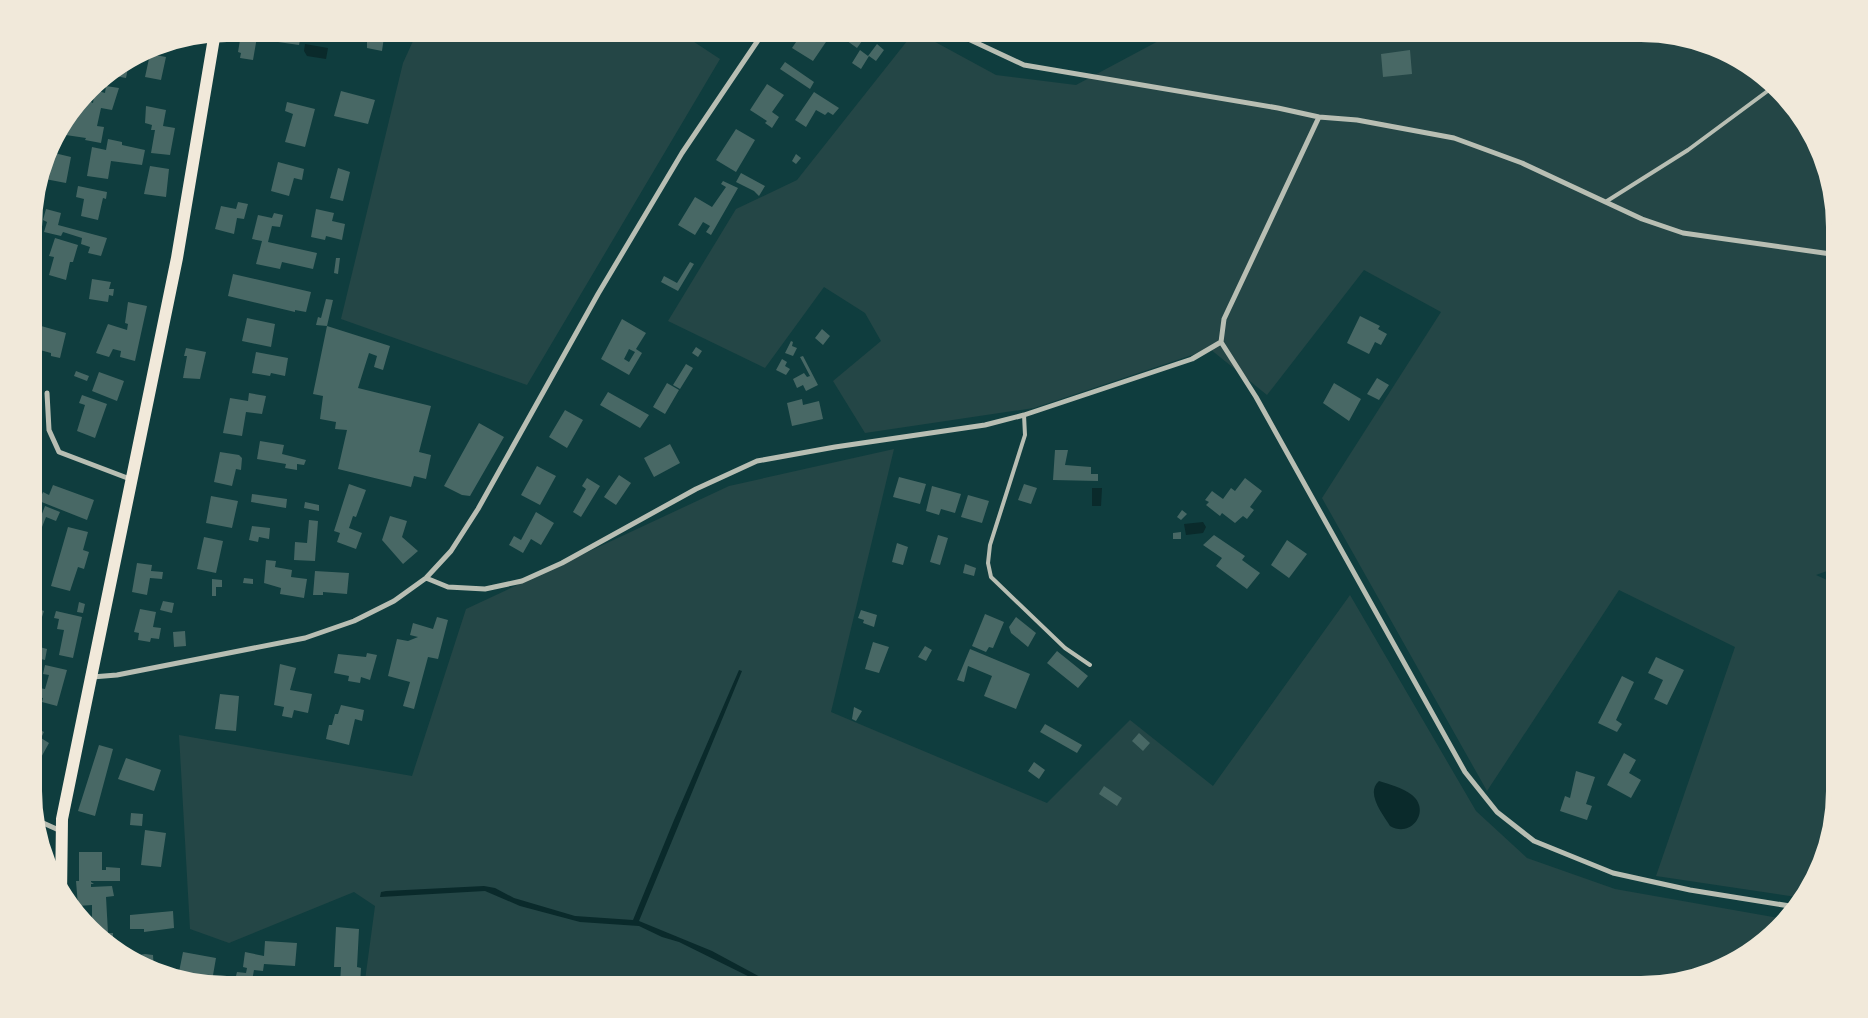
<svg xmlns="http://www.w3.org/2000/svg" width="1868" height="1018" viewBox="0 0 1868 1018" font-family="Figtree,sans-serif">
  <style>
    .green { fill: #244646 }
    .water { fill: #0a2a2b }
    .building { fill: #486865; fill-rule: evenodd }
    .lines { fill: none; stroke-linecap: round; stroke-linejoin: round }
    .service { stroke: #b8beb3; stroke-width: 4 }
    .minor { stroke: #b8beb3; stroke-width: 5 }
    .primary { stroke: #f1e9da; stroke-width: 12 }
    .rim { fill: none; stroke: #f1e9da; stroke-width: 6 }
  </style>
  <rect width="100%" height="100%" fill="#0f3d3e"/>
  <path class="green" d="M418,30H676L720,59L527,385L341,319L403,63Z
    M1179,30H1641L1692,37L1739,56L1805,118L1828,164L1838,214V567L1816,575L1838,585V804L1812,889L1803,898L1656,876L1735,647L1619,590L1487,791L1322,498L1441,312L1364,270L1267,395L1210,349L1034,408L865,433L833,381L881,341L865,313L824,287L765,368L668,321L736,209L797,180L915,31L996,75L1076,85Z
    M894,449L831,712L1047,803L1130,720L1213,786L1350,595L1476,811L1527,858L1615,889L1784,919L1750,955L1704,978L1654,988H364L375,906L354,892L229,943L190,929L179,735L412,776L466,609L729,486Z"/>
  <path class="water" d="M305,44L328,48L326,59L307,56L304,51Z
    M1092,488H1102L1101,506H1092Z
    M1203,522L1206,527L1203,533L1186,535L1184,524Z
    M739,670L742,671L639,921L712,951L781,988H772L679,942L662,937L639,926L580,922L520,906L485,891L380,897L381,892L386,891L484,886L495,888L514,898L575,916L633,920L674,820Z
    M1379,781C1389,784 1403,788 1412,795C1431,810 1412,839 1390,826C1383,814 1365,793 1379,781Z"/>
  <path class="building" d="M367,30H385L382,51L367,48Z
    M804,30H815L828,39L813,61L792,48Z
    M848,30H879L876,35L870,30L857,48L843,38Z
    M1114,30H1140L1121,42Z
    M272,32L301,36L299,45L271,41Z
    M241,34L257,37L253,60L240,58L241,53L238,52Z
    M877,44L884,50L876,61L869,56L861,69L852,63L860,50L868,56Z
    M1410,50L1412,74L1383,77L1381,54Z
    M150,54L166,57L161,80L145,77Z
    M130,58L126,78L110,75V71Z
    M785,62L814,82L810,89L780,69Z
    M767,84L784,95L772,112L779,117L772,128L765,123L767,121L750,110Z
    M106,86L119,88L112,110L101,108L97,126L104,127L101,143L85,140L86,138L59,134L61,127L68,128L70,120L75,121L77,110L75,109V107L82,98L93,103L95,90L105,93Z
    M341,91L375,100L368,124L334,116Z
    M814,92L839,108L833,115L828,112L825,115L816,110L806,127L795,120Z
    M287,102L315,109L305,147L285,142L293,114L285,111Z
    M146,106L166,110L163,126L175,128L170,155L151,153L155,130H151L152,125L145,123Z
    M736,129L755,140L736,172L716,160Z
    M108,139L122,142V145L145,150L142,165L111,161L108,179L87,176L92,147L106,150Z
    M50,152L71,157L66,183L45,179Z
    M796,154L801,158L796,164L792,161Z
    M278,162L304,169L302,180L294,178L289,196L271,191Z
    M150,166L169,169L166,197L144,194Z
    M338,168L350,172L343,201L330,198Z
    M741,173L765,186L759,196L754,191L736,182Z
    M723,181L738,188L711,235L706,232L710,226L703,222L695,235L678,225L695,197L712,207L726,187L721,184Z
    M78,186L107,192L106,199L103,198L98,220L81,216L84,199L76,197Z
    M238,202L248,204L244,219L237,218L234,234L215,229L221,206L236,209Z
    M46,209L61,213L58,225L107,238L101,256L88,253L90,247L81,244L82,238L63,232L61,236L44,232L47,222L43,220Z
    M316,209L334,213L332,221L345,224L342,240L326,236L325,240L311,237Z
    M274,213L283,215L280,227L272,226L268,242L317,253L313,269L282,262L280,269L256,264L262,241L252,239L258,215L272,218Z
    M55,238L78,245L73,262H70L66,280L49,275L54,257L49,256Z
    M336,258H340L338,274L334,273Z
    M690,262L694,264L678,291L661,282L664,276L677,283Z
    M233,274L311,292L306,312L295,310V312L228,296Z
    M92,279L111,282L109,289H114L113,296L109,295L108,302L89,299Z
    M326,299L333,300L327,326L316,325L318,317L321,318Z
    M128,302L147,306L135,361L120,357L121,351L113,349L109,357L96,353L108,324L127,330L128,324L125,323Z
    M1360,316L1380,326L1378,329L1387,334L1381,345L1375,342L1369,354L1347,343Z
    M247,318L275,324L271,347L242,341Z
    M622,319L646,333L636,349L642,353L629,375L601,359ZM629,349L635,352L629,362L624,359Z
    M34,324L66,333L60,358L51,356V353L40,350L39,354L32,352Z
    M327,326L390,346L383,370L374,367L377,356L369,353L358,388L431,406L419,452L431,455L426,479L414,476L411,487L338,469L347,430L335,429L336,422L320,419L323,396L313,394Z
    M822,329L830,336L823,345L815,338Z
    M791,341L793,342L792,346L797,348L793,356L785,353Z
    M696,347L702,351L698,357L692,353Z
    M186,348L206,352L200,379L183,378L187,356H184Z
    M256,352L288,358L285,376L271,373L270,376L252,373Z
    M803,356L818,385L806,391L803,385L797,388L793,379L804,373L807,377L810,376L800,357Z
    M782,359L787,362L785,366L790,369L786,375L776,370Z
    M686,364L693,368L680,389L673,385Z
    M76,371L89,376L87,381L74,376Z
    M99,372L124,381L117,401L92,391Z
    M1377,378L1389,385L1379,400L1367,394Z
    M667,383L679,390L665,414L653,407Z
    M1334,383L1361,399L1349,421L1323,403Z
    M608,392L649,415L640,428L600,405Z
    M249,393L266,396L262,414L246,412L242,436L223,433L230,398L248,401Z
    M82,395L107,404L95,438L77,431L85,405L79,403Z
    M802,399L803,405L819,401L823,419L792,426L787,403Z
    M565,410L583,420L567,448L549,437Z
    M479,423L504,437L470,496L462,495L444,486Z
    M260,441L284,445L282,454L278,453L306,460L304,465L297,464V470L285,468L286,464L257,459Z
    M670,444L680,463L654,477L644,458Z
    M1055,450H1068L1065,465L1091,467V474H1098V481L1053,480Z
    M220,452L239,455L242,458L241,470L236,469L232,486L214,482Z
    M537,466L556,476L540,505L521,495Z
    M619,475L631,483L616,505L604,497Z
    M899,477L926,484L920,504L893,497Z
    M587,478L600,486L581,517L573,512L586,489L582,486Z
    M1245,478L1262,491L1250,507L1254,510L1247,519L1243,516L1235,523L1222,513L1220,516L1206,505L1209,502L1205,500L1212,491L1223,499L1231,488L1235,491Z
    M349,484L366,490L356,517L353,516L349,528L362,533L356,549L337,542L340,533L334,531Z
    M1024,484L1037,488L1031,504L1018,500Z
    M53,485L94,500L87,520L39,501L43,492L49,495Z
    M932,486L961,494L955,513L941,509L939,515L926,511Z
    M252,494L287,499L286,508L251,502Z
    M968,495L989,501L982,523L961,517Z
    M211,496L238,501L232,528L206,523Z
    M305,502L319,505V511L304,508Z
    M45,506L60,512L56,521L46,517L34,547L32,546V515L40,519Z
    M1182,510L1187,514L1181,520L1177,517Z
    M536,512L554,523L541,545L531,539L523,553L509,545L514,536L521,540Z
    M390,516L407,521L402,537L418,551L403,564L382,540Z
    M309,520L318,521L315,561L294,560L295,542L307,543Z
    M252,526L270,528L269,539L259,537L258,542L249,540Z
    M68,527L88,532L83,550L89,552L84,569L78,567L70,591L51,586Z
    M1181,532V539H1173V533Z
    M938,535L948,538L940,565L930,562Z
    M1214,535L1245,556L1242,560L1260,573L1247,589L1216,566L1222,558L1203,545Z
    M204,537L223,541L216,573L197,569Z
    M1287,540L1307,554L1289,578L1271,565Z
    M897,543L908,547L903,565L892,562Z
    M266,560L276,561L275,567L292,570L291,577L307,579L304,598L280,594L281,588L264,583Z
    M137,563L152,565L151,571L163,572L162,579L150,578L147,595L132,592Z
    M965,564L976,568L974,576L963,573Z
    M315,571L349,573L347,594L323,592V595H313Z
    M244,578L253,579V584L243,583Z
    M212,579L222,580V587H216V596H212Z
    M163,601L174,603L172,613L160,610Z
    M79,602L85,604L83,613L77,612Z
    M36,608L44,611L42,617L33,616Z
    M140,609L156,612L153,627L161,628L159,639L151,638L150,642L138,640L139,633L134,632Z
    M861,610L877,615L874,627L863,623L864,620L858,618Z
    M56,611L82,617L73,658L59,655L64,630L57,629L59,619L54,618Z
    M985,614L1004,622L993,648L989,647L986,652L972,646Z
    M437,617L448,620L438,659L428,657L414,709L403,706L410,682L388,676L397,639L408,641L418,637L410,635L413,623L433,629Z
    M1016,617L1036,633L1028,647L1011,633L1009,627Z
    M185,631L186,646L174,647L173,632Z
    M873,642L889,647L879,673L865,669Z
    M32,645L47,649L45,660L32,657Z
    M925,646L932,650L926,661L918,657Z
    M970,649L1030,674L1016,709L984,696L992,676L968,666L964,682L957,680Z
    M1057,651L1088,676L1078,688L1047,663Z
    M367,653L377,655L370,680L361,677L360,683L348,681L349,676L334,673L338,654L366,657Z
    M1656,657L1684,670L1667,705L1654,699L1663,680L1648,673Z
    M280,664L296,668L290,690L312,694L308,713L294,710L292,718L282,716L284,707L274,705Z
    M45,665L67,670L57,706L42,702L43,698L37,697L39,688L45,689L49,675L43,674Z
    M1622,676L1634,682L1616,720L1622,724L1617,732L1598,723Z
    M220,694L239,696L236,731L215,729Z
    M341,705L364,710L362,721L355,719L349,745L326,739L329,725H332L335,714H338Z
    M854,707L862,711L856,721L852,719Z
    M1045,724L1082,745L1077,753L1040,732Z
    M32,726L44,732L41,738L49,743L38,763L32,759Z
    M1139,733L1150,743L1143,751L1132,741Z
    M99,745L113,749L95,816L78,811Z
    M1624,753L1636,760L1629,773L1641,780L1631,798L1607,785Z
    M126,758L161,770L154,791L118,779Z
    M1034,762L1045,770L1039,779L1028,771Z
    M1576,771L1595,777L1586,804L1592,806L1587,820L1560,811L1565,796L1570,798Z
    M1104,786L1122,798L1117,806L1099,794Z
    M131,813L143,814L142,826L130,825Z
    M145,830L166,833L161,867L141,865Z
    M79,852H102V870H106V867L120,868V881H91V882L94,884H91V887L112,886L114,896L106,897L108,933H113V941H106L92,928V905L78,906L76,881H79Z
    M173,911L174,928L144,932V929H130V915Z
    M336,927L359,929L357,967L361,968L360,985L340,984L341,967H334Z
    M265,941L297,943L295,966L264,964L263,971L254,970L251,986L255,988H237L238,985L234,984L237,972L246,973L247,968L243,967L245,952L264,956Z
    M183,952L216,958L212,981L203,980L204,977L179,972Z
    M145,954L153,955L154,972L139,966V955Z"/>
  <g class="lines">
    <path class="service" d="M1607,201L1688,150L1773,87
      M1024,415L1025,435L990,545L988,563L991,577L1065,648L1090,665
      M273,988V982L302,985L328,979"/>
    <path class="minor" d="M949,30L1024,65L1278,108L1319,117L1357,120L1454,138L1522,163L1642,219L1683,233L1838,255
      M1319,117L1224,319L1221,342L1256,397L1465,772L1497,812L1534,841L1613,873L1690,890L1796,907
      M47,393L49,430L59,452L130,479
      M426,578L448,587L485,589L522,581L562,563L696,489L757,461L835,447L985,425L1024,415L1192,359L1221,342
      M92,677L117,675L305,638L354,621L394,601L426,578L451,551L478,509L598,294L682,153L765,30
      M32,818L61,831"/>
    <path class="primary" d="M61,896L62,819L177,258L215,32"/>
  </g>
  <path d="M0 0H1868V1018H0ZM227 39H1641A188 188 0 0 1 1829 227V791A188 188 0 0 1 1641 979H227A188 188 0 0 1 39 791V227A188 188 0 0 1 227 39Z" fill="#f1e9da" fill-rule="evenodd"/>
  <path class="rim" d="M227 39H1641A188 188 0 0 1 1829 227V791A188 188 0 0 1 1641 979H227A188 188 0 0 1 39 791V227A188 188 0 0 1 227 39Z"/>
</svg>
